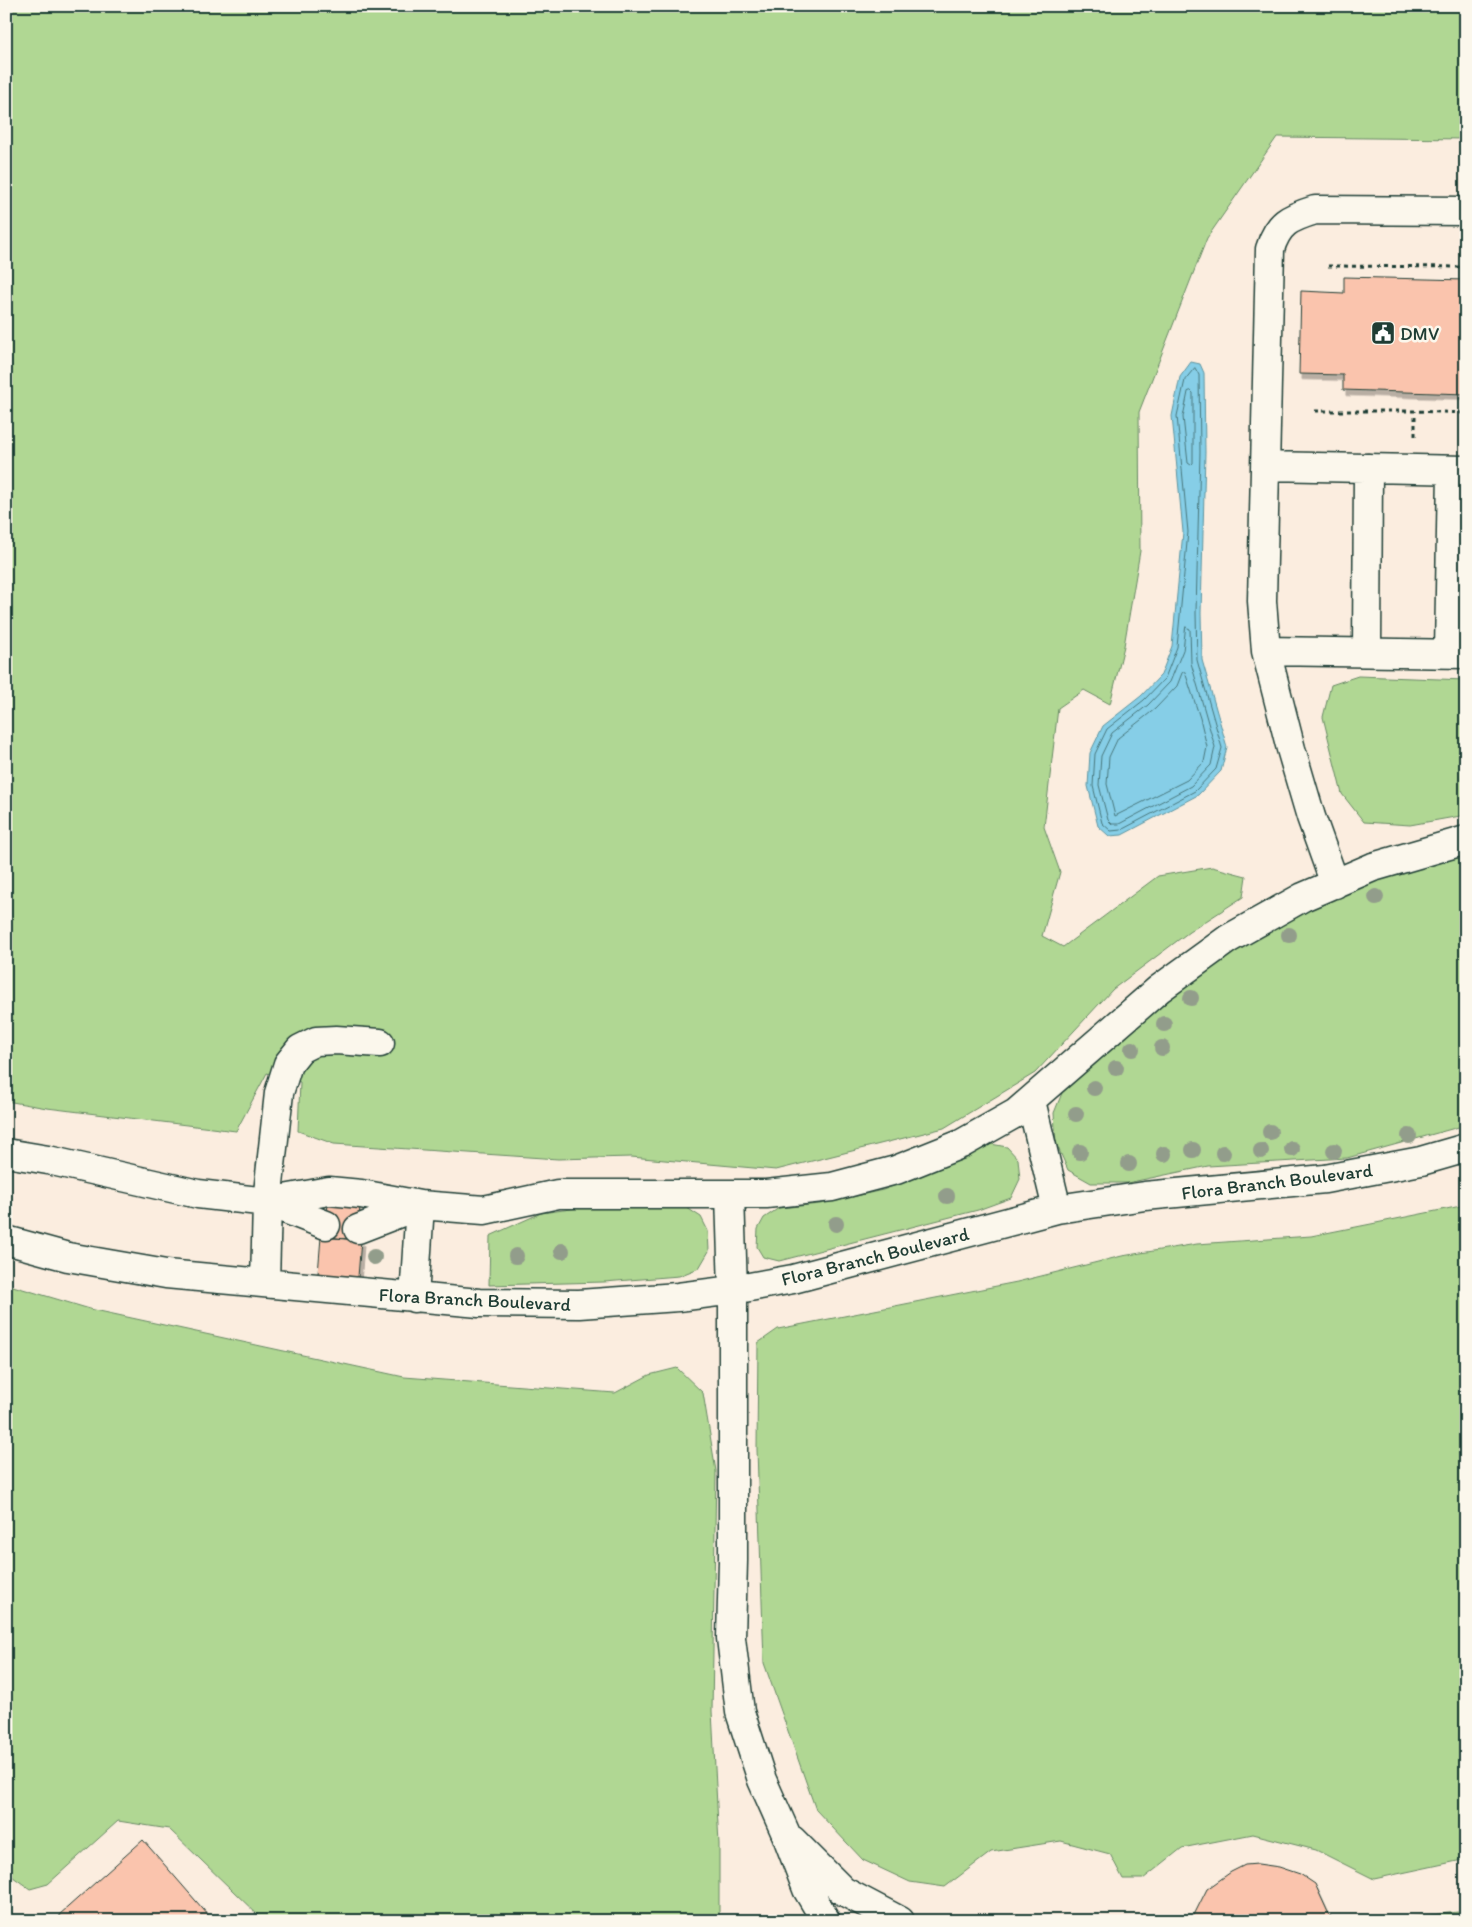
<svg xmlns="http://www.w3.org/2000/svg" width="1472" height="1927" viewBox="0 0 1472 1927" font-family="Itim,sans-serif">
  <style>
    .green { fill: #b0d793; stroke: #688a64 }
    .water { fill: #86cee7; stroke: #5d949f }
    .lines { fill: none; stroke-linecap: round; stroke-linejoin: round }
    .shore { stroke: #48777c; stroke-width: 1 }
    .building { fill: #fac4ad; stroke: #1f3d34; filter: url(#shadow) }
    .minor-casing { stroke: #1f3d34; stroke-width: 31 }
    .path { stroke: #1f3d34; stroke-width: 3; stroke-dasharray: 4 4; stroke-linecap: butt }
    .minor { stroke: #fbf7ec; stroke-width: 28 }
    .tree { fill: #929d8b }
    .labels { text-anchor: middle; stroke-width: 5; stroke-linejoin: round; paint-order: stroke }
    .poi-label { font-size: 19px; fill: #1f3d34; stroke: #fbf7ec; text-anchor: start }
    .street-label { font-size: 19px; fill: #1f3d34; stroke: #fbf7ec }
  </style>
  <defs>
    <filter id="shadow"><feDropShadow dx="3" dy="5.5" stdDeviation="0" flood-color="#0004"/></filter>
  </defs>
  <rect width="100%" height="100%" fill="#fbeddf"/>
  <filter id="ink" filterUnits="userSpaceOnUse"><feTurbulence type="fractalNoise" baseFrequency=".02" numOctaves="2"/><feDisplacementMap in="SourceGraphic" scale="10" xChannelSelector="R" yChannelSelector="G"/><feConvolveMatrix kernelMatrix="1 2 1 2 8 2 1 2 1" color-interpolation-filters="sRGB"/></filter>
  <g filter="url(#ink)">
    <path class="green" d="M6,6H1466V139L1277,137L1207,238L1139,412L1140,551L1124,646L1110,704L1084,690L1058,708L1044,827L1060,872L1042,936L1063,947L1158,876L1212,867L1246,876L1243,897L1189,932L1113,989L1035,1073L944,1128L776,1170L631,1157L558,1159L334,1144L298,1131L300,1082L267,1073L236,1131L47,1108L6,1101Z
      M1358,676L1466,680V815L1410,825L1364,822L1342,794L1323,717L1331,685Z
      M1466,856V1125L1347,1158L1208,1166L1127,1183H1091L1068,1170L1056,1143L1054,1113L1062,1093L1133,1024L1206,970L1273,925L1346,891L1420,867Z
      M991,1144L1007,1147L1018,1159L1020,1179L1011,1198L978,1210L779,1261L763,1257L757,1247L758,1229L764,1218L779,1208L820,1204L883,1190L954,1162Z
      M1466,1205V1861L1462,1860L1374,1879L1316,1850L1253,1834L1182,1848L1143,1879H1123L1110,1854L1061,1841L991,1852L945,1887L910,1882L863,1860L816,1810L764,1663L757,1449L758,1343L778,1329L1017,1282L1122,1256L1197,1244L1311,1236Z
      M579,1208H687L701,1217L708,1231L709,1251L699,1268L679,1276L604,1282L489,1285L490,1236L541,1213Z
      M6,1284L90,1309L404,1377L615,1393L649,1375L677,1368L703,1393L716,1471L712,1711L719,1844V1921H264L169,1829L118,1821L48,1884L30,1889L6,1872Z
      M1458,1912L1466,1914V1921H1400L1404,1918Z"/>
    <path class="water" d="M1191,362L1200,364L1204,373L1205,452L1201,613L1202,660L1227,747L1221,771L1198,795L1122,835L1109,836L1098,826L1088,786L1090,753L1103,726L1141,696L1161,675L1172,646L1183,532L1172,416L1180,377Z"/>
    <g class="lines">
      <path class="shore" d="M1195,368L1199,375L1200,452L1196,613L1197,660L1222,748L1216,769L1195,791L1121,830L1111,831L1102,823L1093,786L1095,754L1107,729L1144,700L1165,678L1177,647L1188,532L1177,416L1185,380Z
        M1191,391L1193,393V463L1191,465L1188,463L1183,417L1188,392Z
        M1186,627L1190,629L1191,663L1215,747L1211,765L1191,786L1119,824H1112L1108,820L1099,785L1101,756L1112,733L1148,705L1170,682L1183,650Z
        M1185,672L1200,718L1207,747L1204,762L1187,780L1115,816L1107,784L1109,757L1118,738L1155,709L1177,686L1182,673Z"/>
    </g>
    <path class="building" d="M1344,277L1466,280V394L1343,390V375L1299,374L1301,291L1344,293Z
      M328,1203L360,1206L357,1240L325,1237Z
      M321,1237L361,1240L358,1277L318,1274Z
      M143,1840L209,1916L204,1921H65L59,1915Z
      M1258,1864L1279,1867L1300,1874L1315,1884L1332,1921H1191L1207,1889L1231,1872L1245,1865Z"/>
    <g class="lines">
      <defs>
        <path id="minor" d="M1266,466L1466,470
          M1266,651L1466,654
          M1367,652L1368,468
          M1449,653L1452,470
          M1335,884L1311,817L1291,749L1266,651L1262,601L1270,249C1278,223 1289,218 1315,210L1466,211
          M1031,1101L1057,1209
          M6,1153L48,1160L198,1194L267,1202L329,1191L361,1194L420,1205L484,1210L558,1194H766L832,1187L896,1170L961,1144L1016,1113L1159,989L1228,939L1303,897L1373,867L1466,840
          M730,1195L733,1290V1561L731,1638L740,1712L762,1780L786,1834L807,1889L826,1921
          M267,1202L326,1225
          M358,1229L420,1205L414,1298
          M6,1240L68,1257L166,1274L479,1303L579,1304L678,1297L733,1290L793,1279L1057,1209L1145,1196L1325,1179L1421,1161L1466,1148
          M265,1283L267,1202L279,1093L288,1064L300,1049L316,1041L336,1040L380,1043
          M792,1840L843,1891L900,1921"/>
      </defs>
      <use href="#minor" class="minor-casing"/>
      <path class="path" d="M1328,266L1466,267
        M1315,411H1415L1466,413
        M1415,436V411"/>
      <use href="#minor" class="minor"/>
    </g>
    <g class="tree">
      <circle cx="1376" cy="897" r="8"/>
      <circle cx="1289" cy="935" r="8"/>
      <circle cx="1191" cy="998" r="8"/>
      <circle cx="1164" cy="1024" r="8"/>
      <circle cx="1162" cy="1048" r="8"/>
      <circle cx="1132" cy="1049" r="8"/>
      <circle cx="1116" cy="1068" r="8"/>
      <circle cx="1094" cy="1088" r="8"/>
      <circle cx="1076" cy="1114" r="8"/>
      <circle cx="1270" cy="1132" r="8"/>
      <circle cx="1409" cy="1136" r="8"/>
      <circle cx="1292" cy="1149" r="8"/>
      <circle cx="1193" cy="1150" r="8"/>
      <circle cx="1261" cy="1151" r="8"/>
      <circle cx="1334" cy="1151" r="8"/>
      <circle cx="1080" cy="1152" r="8"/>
      <circle cx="1223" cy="1153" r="8"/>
      <circle cx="1164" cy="1154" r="8"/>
      <circle cx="1129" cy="1164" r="8"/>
      <circle cx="947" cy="1196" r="8"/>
      <circle cx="836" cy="1224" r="8"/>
      <circle cx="562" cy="1251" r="8"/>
      <circle cx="516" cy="1256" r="8"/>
      <circle cx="374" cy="1257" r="8"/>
    </g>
  </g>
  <defs>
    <symbol id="civic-square" viewBox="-11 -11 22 22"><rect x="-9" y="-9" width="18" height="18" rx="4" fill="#1f3d34" stroke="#fbf7ec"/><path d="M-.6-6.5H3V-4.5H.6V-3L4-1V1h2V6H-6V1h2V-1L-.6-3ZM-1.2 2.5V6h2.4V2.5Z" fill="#fff"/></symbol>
  </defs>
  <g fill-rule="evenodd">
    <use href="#civic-square" x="1369" y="319" width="28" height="28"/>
  </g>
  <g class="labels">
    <g class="poi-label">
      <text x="1400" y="340">DMV</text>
    </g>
    <g class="street-label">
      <text transform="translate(1277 1181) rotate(-7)" y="7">Flora Branch Boulevard</text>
      <text transform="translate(875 1256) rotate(-14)" y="7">Flora Branch Boulevard</text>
      <text transform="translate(475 1299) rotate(3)" y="7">Flora Branch Boulevard</text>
    </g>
  </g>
  <rect width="1472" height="1927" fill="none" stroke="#fbf7ec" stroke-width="25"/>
  <rect x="12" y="12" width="1447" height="1902" fill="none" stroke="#1f3d34" stroke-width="2" filter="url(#ink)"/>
</svg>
